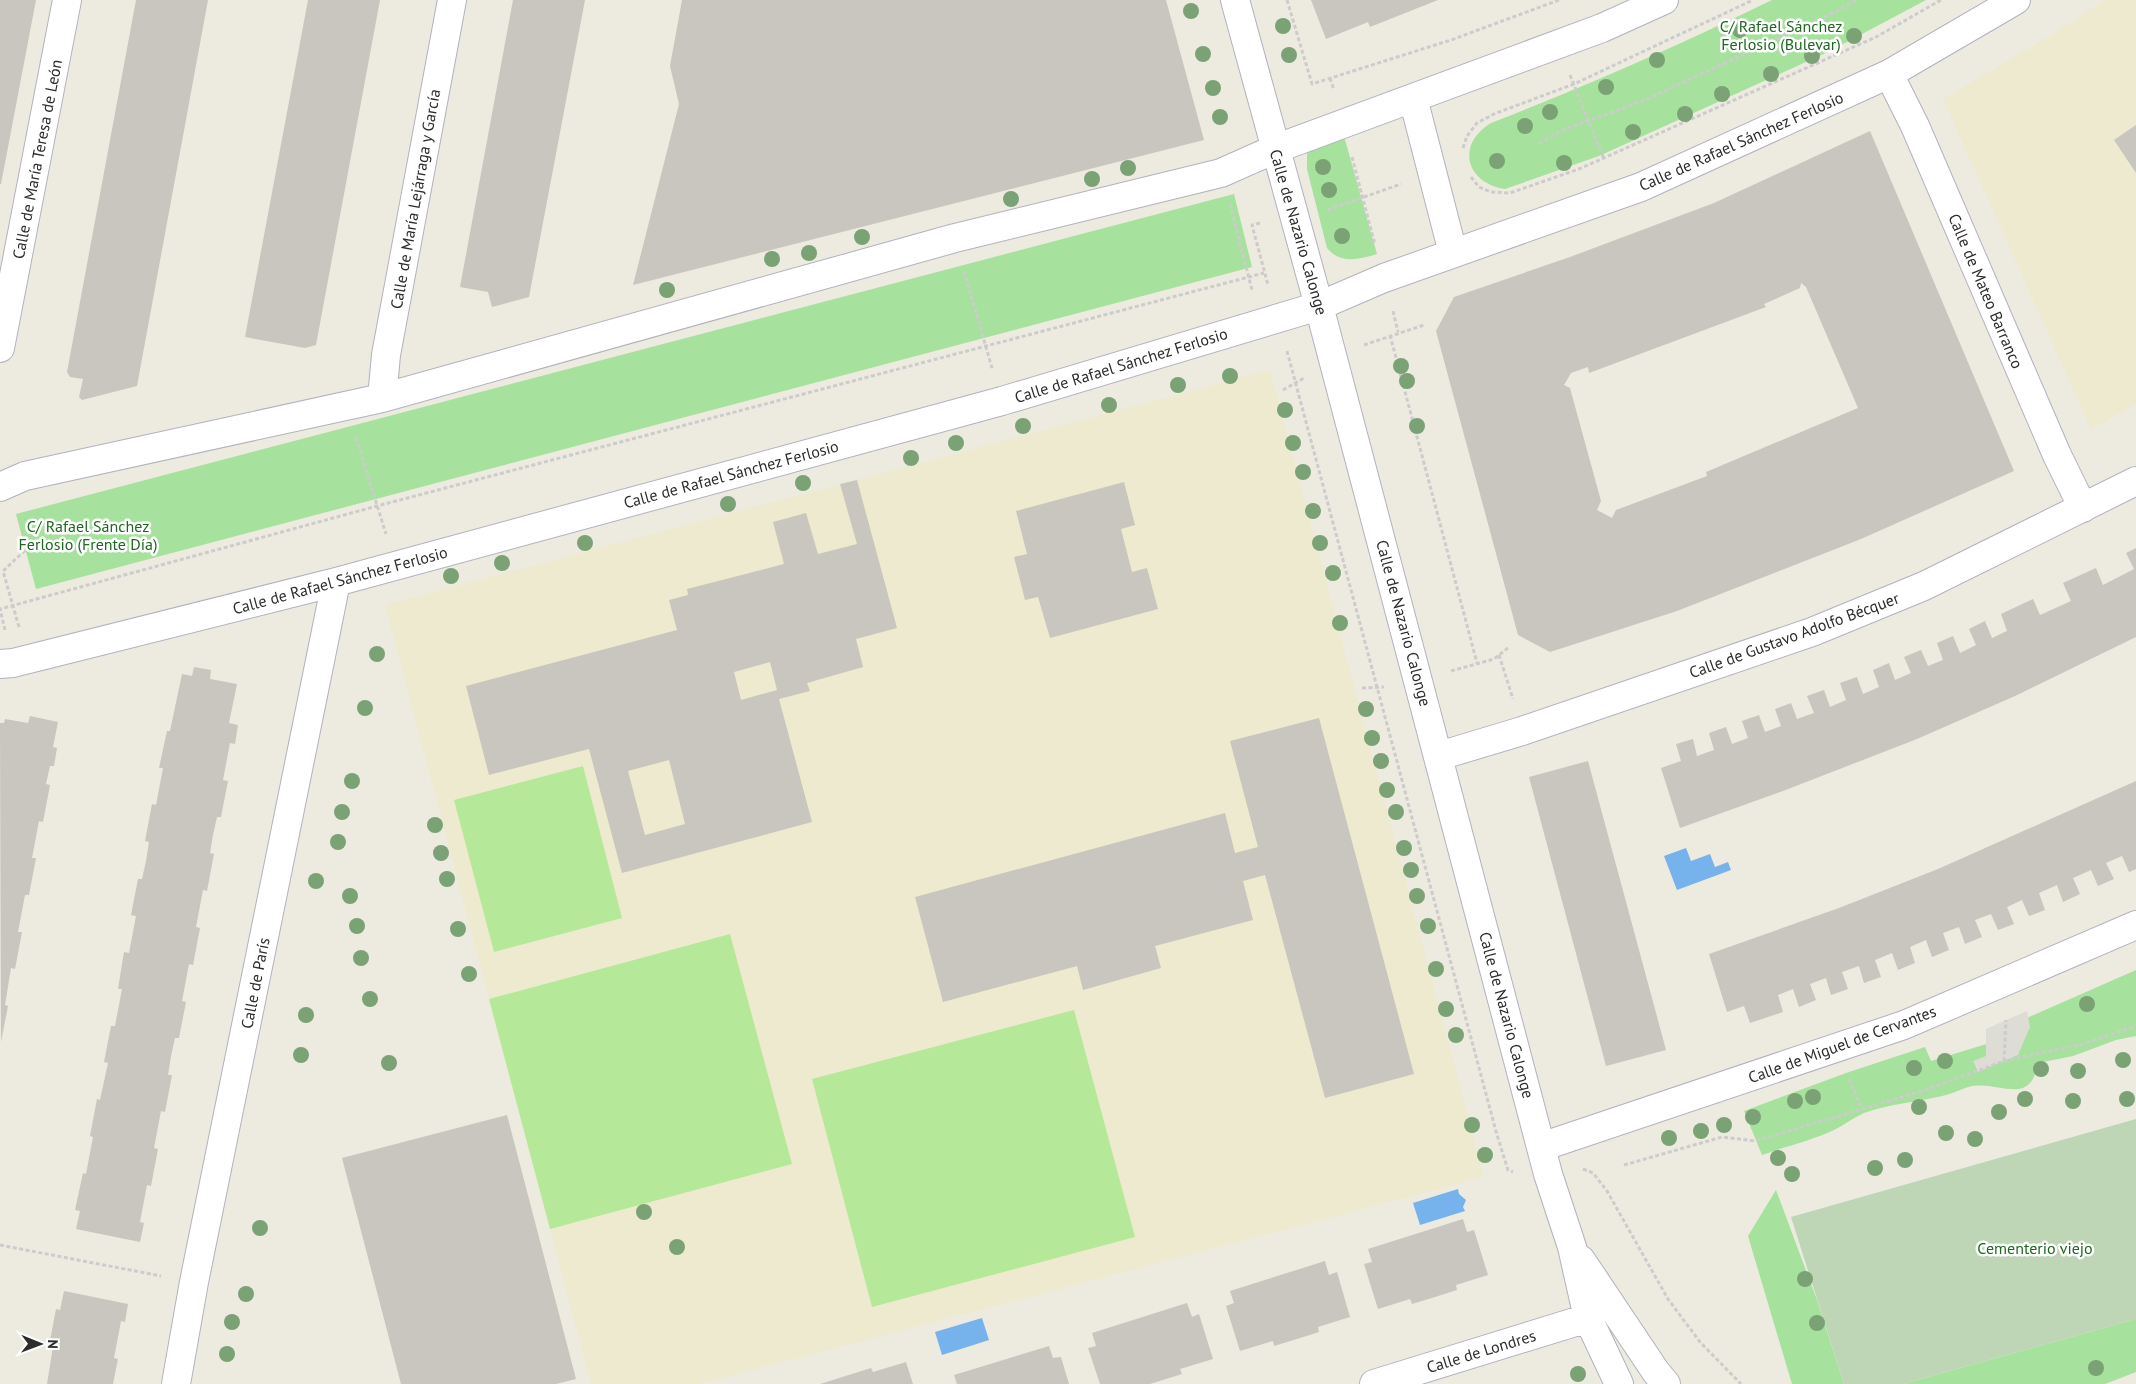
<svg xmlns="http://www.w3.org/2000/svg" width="2136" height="1384" viewBox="0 0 2136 1384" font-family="'PT Sans',sans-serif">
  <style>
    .education { fill: #eeeacf }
    .green { fill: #a6e19d }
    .cemetery { fill: #bfd6b6 }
    .pitch { fill: #b6e899 }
    .plaza { fill: #dddcd5 }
    .water { fill: #76b2eb }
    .building { fill: #c8c6be; fill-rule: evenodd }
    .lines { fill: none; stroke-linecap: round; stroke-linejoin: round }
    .street-casing { stroke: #b2b2bf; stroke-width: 30 }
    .path { stroke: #ccc; stroke-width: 3; stroke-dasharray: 4 2.5; stroke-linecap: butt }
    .street { stroke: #fff; stroke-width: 28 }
    .tree { fill: #7ba275 }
    .labels { text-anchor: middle; stroke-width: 5; stroke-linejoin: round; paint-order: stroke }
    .park-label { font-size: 16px; fill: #1d671e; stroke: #fff }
    .street-label { font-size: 16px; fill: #2c2c2c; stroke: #fff }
  </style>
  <rect width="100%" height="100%" fill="#edeadf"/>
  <path class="education" d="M2105,0H2136V404L2091,429L1943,99L2053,34Z
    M1270,370L1484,1177L699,1384H591L385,605Z"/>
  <path class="green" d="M1772,0H1926L1830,51L1599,156L1505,189C1465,183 1456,144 1491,123C1586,86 1680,45 1772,0Z
    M1344,136L1377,254C1360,259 1341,265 1327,248L1307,169V154L1312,146Z
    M1234,194L1252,267L36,589L16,514Z
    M2136,970V1036L2116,1040L2073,1056L2038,1063C2030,1109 1998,1079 1968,1087C1959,1090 1951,1094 1942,1096C1917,1102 1888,1104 1864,1113C1853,1118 1844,1125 1834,1130C1811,1141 1786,1146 1762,1155L1744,1111L1846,1073L1925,1047L1931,1061L2006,1038L2029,1017Z
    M1776,1190L1817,1300L1844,1384H1792L1748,1236Z
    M2136,1319V1372L2105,1384H1903Z"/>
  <path class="cemetery" d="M2136,1119V1319L1903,1384H1844L1791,1217Z"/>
  <path class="pitch" d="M583,766L622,918L494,952L454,800Z
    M730,934L792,1164L550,1229L489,999Z
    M1074,1010L1135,1237L872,1307L812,1079Z"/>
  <path class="plaza" d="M2027,1011L2030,1027L2018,1055L1978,1072L1973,1061L1986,1056V1029Z"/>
  <path class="water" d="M1686,848L1691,861L1710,854L1715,867L1728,862L1731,870L1677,890L1664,856Z
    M1458,1189L1459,1194L1466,1200L1463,1207L1465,1211L1420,1225L1413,1203Z
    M982,1318L989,1340L942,1355L935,1332Z"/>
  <path class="building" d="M0,0H36L1,184H0Z
    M136,0H208L137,386L82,400L79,397L83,379L70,377L67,372Z
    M308,0H380L316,345L305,348L245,337Z
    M513,0H585L529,297L492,307L488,292L460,287Z
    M682,0H1166L1204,140L633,285L679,104L670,66Z
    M1311,0H1438L1370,27L1368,22L1326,39Z
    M2136,125V173L2114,140Z
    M1870,131L2014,471L1861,539L1677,611L1550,652L1518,635L1436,331L1454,297L1570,257L1714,203ZM1801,283L1806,287L1858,408L1706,472L1707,476L1616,510L1612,518L1597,510L1601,501L1570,388L1564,385L1571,373L1588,367L1589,373L1766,307L1764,304L1800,288Z
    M857,480L897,628L856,639L863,667L807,683L810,691L779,699L812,822L622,873L589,749L489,775L466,686L677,630L669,600L688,595L687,589L784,564L773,522L806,513L818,554L857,544L840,484ZM770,662L777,690L741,700L734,672ZM669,760L685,824L645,835L628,771Z
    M1124,482L1135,525L1121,529L1132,572L1147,568L1158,609L1050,638L1038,597L1025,600L1014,557L1027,554L1016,511Z
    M2136,548V637L2015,696L1917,739L1783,791L1680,828L1661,768L1681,761L1676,744L1693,739L1697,756L1714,750L1709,733L1726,727L1732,744L1748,738L1742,721L1759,715L1765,732L1781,726L1775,709L1791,703L1797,719L1814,713L1807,696L1824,690L1830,707L1846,700L1840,683L1857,677L1863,694L1879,687L1873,670L1889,663L1895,680L1911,673L1904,657L1921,650L1928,666L1943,660L1937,643L1953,636L1960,653L1976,645L1969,629L1985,621L1992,638L2007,631L2001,614L2033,599L2040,615L2071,601L2063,583L2096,568L2103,585L2134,569L2126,553Z
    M194,667L211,670L210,679L237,684L229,723L238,725L235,744L230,743L223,780L228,781L221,817H217L213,835L210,853L214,854L207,891L203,890L196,927L200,928L193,965L189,964L182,1001L186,1002L179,1038H175L171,1056L168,1075H172L165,1112L161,1111L154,1148L158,1149L151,1186L147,1185L140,1222L144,1223L140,1242L76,1229L80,1211L75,1210L83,1173L86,1174L93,1137L90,1136L97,1099L100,1100L108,1063L104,1062L111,1026H115L122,989H118L124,952L129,953L136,916L131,915L138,879H142L146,861L149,842L145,841L152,804L156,805L163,768H159L167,731H170L182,674L192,676Z
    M30,716L58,722L53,747L57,748L54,766H50L46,784L50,785L43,822L39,821L32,858H36L29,895H25L18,932H22L15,969L11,968L5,1005L8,1006L1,1042L0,723H4L5,719L28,723Z
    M1319,718L1414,1074L1325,1098L1265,875L1243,881L1253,920L1155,946L1161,968L1083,990L1077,966L943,1002L915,897L1225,813L1235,853L1258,847L1230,741Z
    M1588,761L1666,1050L1606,1066L1529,777Z
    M2136,781V869L2129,872L2122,856L2106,863L2114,879L2098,886L2091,870L2073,878L2080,894L2063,902L2057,885L2039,893L2045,910L2029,916L2022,900L2007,907L2014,924L1998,930L1991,914L1975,920L1982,937L1965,944L1959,927L1943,933L1949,950L1932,957L1926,940L1910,947L1915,963L1898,970L1892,953L1875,960L1881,977L1864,983L1859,966L1842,972L1848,989L1831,995L1826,978L1810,984L1816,1000L1799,1007L1793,989L1778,995L1783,1012L1750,1023L1744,1006L1727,1012L1709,954L1839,908L1938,869Z
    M507,1115L576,1379L556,1384H401L342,1158Z
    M1463,1219L1467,1232L1474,1230L1488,1275L1456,1285L1457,1290L1435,1297L1412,1304L1410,1299L1378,1309L1364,1264L1372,1262L1368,1249Z
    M1325,1261L1329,1275L1337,1272L1350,1317L1318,1327L1319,1332L1297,1339L1274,1346L1273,1341L1240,1351L1226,1306L1234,1303L1230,1291Z
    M64,1291L128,1304L125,1322L121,1321L114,1358L118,1359L113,1384H47L53,1347L49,1346L56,1309L60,1310Z
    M1187,1303L1192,1317L1199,1314L1213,1359L1180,1369L1182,1374L1150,1384H1100L1088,1348L1096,1346L1092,1333Z
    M1049,1346L1053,1358L1061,1357L1069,1384H957L954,1375Z
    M906,1362L913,1384H820L871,1368L873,1372Z"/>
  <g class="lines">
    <defs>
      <path id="street" d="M1235,0L1319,306L1548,1174L1572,1247L1588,1318L1619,1384
        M1889,74L1915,126L2057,455L2083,508
        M1413,98L1453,253
        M0,348L67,0
        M382,398L386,355L452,0
        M0,487L25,476L382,398L955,238L1221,173L1275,149L1602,28L1664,0
        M0,664L13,663L336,582L1002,401L1319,306L1384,278L1641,187L1889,74L2016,0
        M1439,756L1522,731L1812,632L1924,586L2136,481
        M1541,1147L1904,1025L2136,925
        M1581,1260L1656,1372L1666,1384
        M176,1384L194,1282L336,582
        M1374,1384L1588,1318"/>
    </defs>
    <use href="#street" class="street-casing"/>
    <path class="path" d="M1287,0L1312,84L1451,40L1559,0
      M1570,75L1604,159
      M1330,78L1334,90
      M1539,144L1562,130L1643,101L1835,12L1857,0
      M1463,148L1467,136L1477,123L1494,114L1574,84L1753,0
      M1352,157L1375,245
      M1471,177L1479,187L1491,192L1510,193L1579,169L1876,37L1941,0
      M1230,204L1252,290
      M1327,210L1401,184
      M1260,223L1252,225L1268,285
      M964,271L992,368
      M1393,311L1398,332
      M1390,335L1477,663
      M1364,345L1424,325
      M1287,351L1497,1135L1508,1170L1513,1172
      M1283,390L1304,378
      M356,438L386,534
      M19,627L3,571L34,542
      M5,630L0,609L377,506L1264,273
      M1499,655L1513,699
      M1451,671L1494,659L1508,648
      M1362,688L1384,687
      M2004,1061L2006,1020
      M1849,1079L1862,1109
      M1624,1165L1722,1137L1755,1141L1923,1091L2004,1061L2083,1044L2136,1026
      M1583,1169L1593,1173L1607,1191L1668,1299L1700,1342L1741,1384
      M0,1245L161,1276"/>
    <use href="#street" class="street"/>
  </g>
  <g class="tree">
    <circle cx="1191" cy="11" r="8"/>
    <circle cx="1283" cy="26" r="8"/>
    <circle cx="1740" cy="30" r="8"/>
    <circle cx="1854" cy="36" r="8"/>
    <circle cx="1203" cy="54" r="8"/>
    <circle cx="1289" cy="55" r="8"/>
    <circle cx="1812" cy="56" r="8"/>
    <circle cx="1657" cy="60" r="8"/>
    <circle cx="1771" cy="74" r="8"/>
    <circle cx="1606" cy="87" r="8"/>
    <circle cx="1213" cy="88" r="8"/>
    <circle cx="1722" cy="94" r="8"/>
    <circle cx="1550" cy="112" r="8"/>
    <circle cx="1685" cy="114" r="8"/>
    <circle cx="1220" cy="117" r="8"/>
    <circle cx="1525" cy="126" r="8"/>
    <circle cx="1633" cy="132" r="8"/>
    <circle cx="1497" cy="161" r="8"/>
    <circle cx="1564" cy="163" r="8"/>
    <circle cx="1323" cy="167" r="8"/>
    <circle cx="1128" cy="168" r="8"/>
    <circle cx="1092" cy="179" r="8"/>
    <circle cx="1329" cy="190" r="8"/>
    <circle cx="1011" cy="199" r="8"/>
    <circle cx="1342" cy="236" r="8"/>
    <circle cx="862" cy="237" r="8"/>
    <circle cx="809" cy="253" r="8"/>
    <circle cx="772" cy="259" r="8"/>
    <circle cx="667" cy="290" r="8"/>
    <circle cx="1401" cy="366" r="8"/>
    <circle cx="1230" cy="376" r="8"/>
    <circle cx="1407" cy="381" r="8"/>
    <circle cx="1178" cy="385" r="8"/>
    <circle cx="1109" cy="405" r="8"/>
    <circle cx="1285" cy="410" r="8"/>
    <circle cx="1023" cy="426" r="8"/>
    <circle cx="1417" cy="426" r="8"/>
    <circle cx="956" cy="443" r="8"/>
    <circle cx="1293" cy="443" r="8"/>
    <circle cx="911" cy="458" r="8"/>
    <circle cx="1303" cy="472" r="8"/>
    <circle cx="803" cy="483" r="8"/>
    <circle cx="728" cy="504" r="8"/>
    <circle cx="1313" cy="511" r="8"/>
    <circle cx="585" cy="543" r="8"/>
    <circle cx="1320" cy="543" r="8"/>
    <circle cx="502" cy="563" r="8"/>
    <circle cx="1333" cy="573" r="8"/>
    <circle cx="451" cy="576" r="8"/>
    <circle cx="1340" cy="623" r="8"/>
    <circle cx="377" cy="654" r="8"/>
    <circle cx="365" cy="708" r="8"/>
    <circle cx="1366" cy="709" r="8"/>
    <circle cx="1372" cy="738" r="8"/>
    <circle cx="1381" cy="761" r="8"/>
    <circle cx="352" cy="781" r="8"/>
    <circle cx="1387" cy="790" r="8"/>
    <circle cx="342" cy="812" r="8"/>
    <circle cx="1396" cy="812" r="8"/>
    <circle cx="435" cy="825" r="8"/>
    <circle cx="338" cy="842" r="8"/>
    <circle cx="1404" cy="848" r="8"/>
    <circle cx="441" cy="853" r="8"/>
    <circle cx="1411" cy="870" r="8"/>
    <circle cx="447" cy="879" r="8"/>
    <circle cx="316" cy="881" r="8"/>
    <circle cx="350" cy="896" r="8"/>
    <circle cx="1417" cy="896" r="8"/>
    <circle cx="357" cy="926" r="8"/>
    <circle cx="1428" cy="926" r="8"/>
    <circle cx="458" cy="929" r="8"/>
    <circle cx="361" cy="958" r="8"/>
    <circle cx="1436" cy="969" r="8"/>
    <circle cx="469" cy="974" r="8"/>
    <circle cx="370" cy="999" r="8"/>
    <circle cx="2087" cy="1004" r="8"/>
    <circle cx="1446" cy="1009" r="8"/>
    <circle cx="306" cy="1015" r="8"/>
    <circle cx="1456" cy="1035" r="8"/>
    <circle cx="301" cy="1055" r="8"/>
    <circle cx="2123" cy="1060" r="8"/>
    <circle cx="1945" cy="1061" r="8"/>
    <circle cx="389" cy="1063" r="8"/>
    <circle cx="1914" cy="1068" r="8"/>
    <circle cx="2041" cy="1069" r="8"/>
    <circle cx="2078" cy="1071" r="8"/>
    <circle cx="1813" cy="1097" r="8"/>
    <circle cx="2025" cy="1099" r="8"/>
    <circle cx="2127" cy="1099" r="8"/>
    <circle cx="1795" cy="1101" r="8"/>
    <circle cx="2073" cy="1101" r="8"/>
    <circle cx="1919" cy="1107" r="8"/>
    <circle cx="1999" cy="1112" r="8"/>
    <circle cx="1753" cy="1117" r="8"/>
    <circle cx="1472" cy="1125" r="8"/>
    <circle cx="1724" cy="1125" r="8"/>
    <circle cx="1701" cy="1131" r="8"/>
    <circle cx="1946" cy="1133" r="8"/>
    <circle cx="1669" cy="1138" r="8"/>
    <circle cx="1975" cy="1139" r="8"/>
    <circle cx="1485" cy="1155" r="8"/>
    <circle cx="1778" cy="1158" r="8"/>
    <circle cx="1905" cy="1160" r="8"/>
    <circle cx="1875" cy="1168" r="8"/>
    <circle cx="1792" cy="1174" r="8"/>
    <circle cx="644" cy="1212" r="8"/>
    <circle cx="260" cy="1228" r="8"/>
    <circle cx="677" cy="1247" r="8"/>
    <circle cx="1805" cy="1279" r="8"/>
    <circle cx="246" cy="1294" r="8"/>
    <circle cx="232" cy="1322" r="8"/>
    <circle cx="1817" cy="1323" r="8"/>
    <circle cx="227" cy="1354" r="8"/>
    <circle cx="2096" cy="1368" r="8"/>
    <circle cx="1578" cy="1374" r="8"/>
  </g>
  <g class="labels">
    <g class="park-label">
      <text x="1781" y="32">C/ Rafael Sánchez<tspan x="1781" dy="18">Ferlosio (Bulevar)</tspan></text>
      <text x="88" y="532">C/ Rafael Sánchez<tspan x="88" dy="18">Ferlosio (Frente Día)</tspan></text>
      <text x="2035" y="1254">Cementerio viejo</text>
    </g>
    <g class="street-label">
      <text transform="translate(1741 141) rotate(-24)" y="6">Calle de Rafael Sánchez Ferlosio</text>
      <text transform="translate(37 159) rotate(-79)" y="6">Calle de María Teresa de León</text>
      <text transform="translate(415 199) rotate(-80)" y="6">Calle de María Lejárraga y García</text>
      <text transform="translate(1299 232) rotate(74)" y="6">Calle de Nazario Calonge</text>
      <text transform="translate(1986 291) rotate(67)" y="6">Calle de Mateo Barranco</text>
      <text transform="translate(1121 365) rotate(-17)" y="6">Calle de Rafael Sánchez Ferlosio</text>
      <text transform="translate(731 474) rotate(-15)" y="6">Calle de Rafael Sánchez Ferlosio</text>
      <text transform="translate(340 580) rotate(-15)" y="6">Calle de Rafael Sánchez Ferlosio</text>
      <text transform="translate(1404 623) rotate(75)" y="6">Calle de Nazario Calonge</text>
      <text transform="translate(1794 635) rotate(-20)" y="6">Calle de Gustavo Adolfo Bécquer</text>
      <text transform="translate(255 983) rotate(-79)" y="6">Calle de París</text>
      <text transform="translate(1507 1015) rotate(75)" y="6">Calle de Nazario Calonge</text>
      <text transform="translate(1842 1044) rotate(-20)" y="6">Calle de Miguel de Cervantes</text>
      <text transform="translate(1481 1351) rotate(-17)" y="6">Calle de Londres</text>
    </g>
  </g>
  <g transform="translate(40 1344) rotate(91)" stroke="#ffffff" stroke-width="4" paint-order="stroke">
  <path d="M0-4L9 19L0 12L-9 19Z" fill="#2c2c2c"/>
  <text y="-8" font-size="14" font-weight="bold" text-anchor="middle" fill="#2c2c2c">N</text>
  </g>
</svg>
